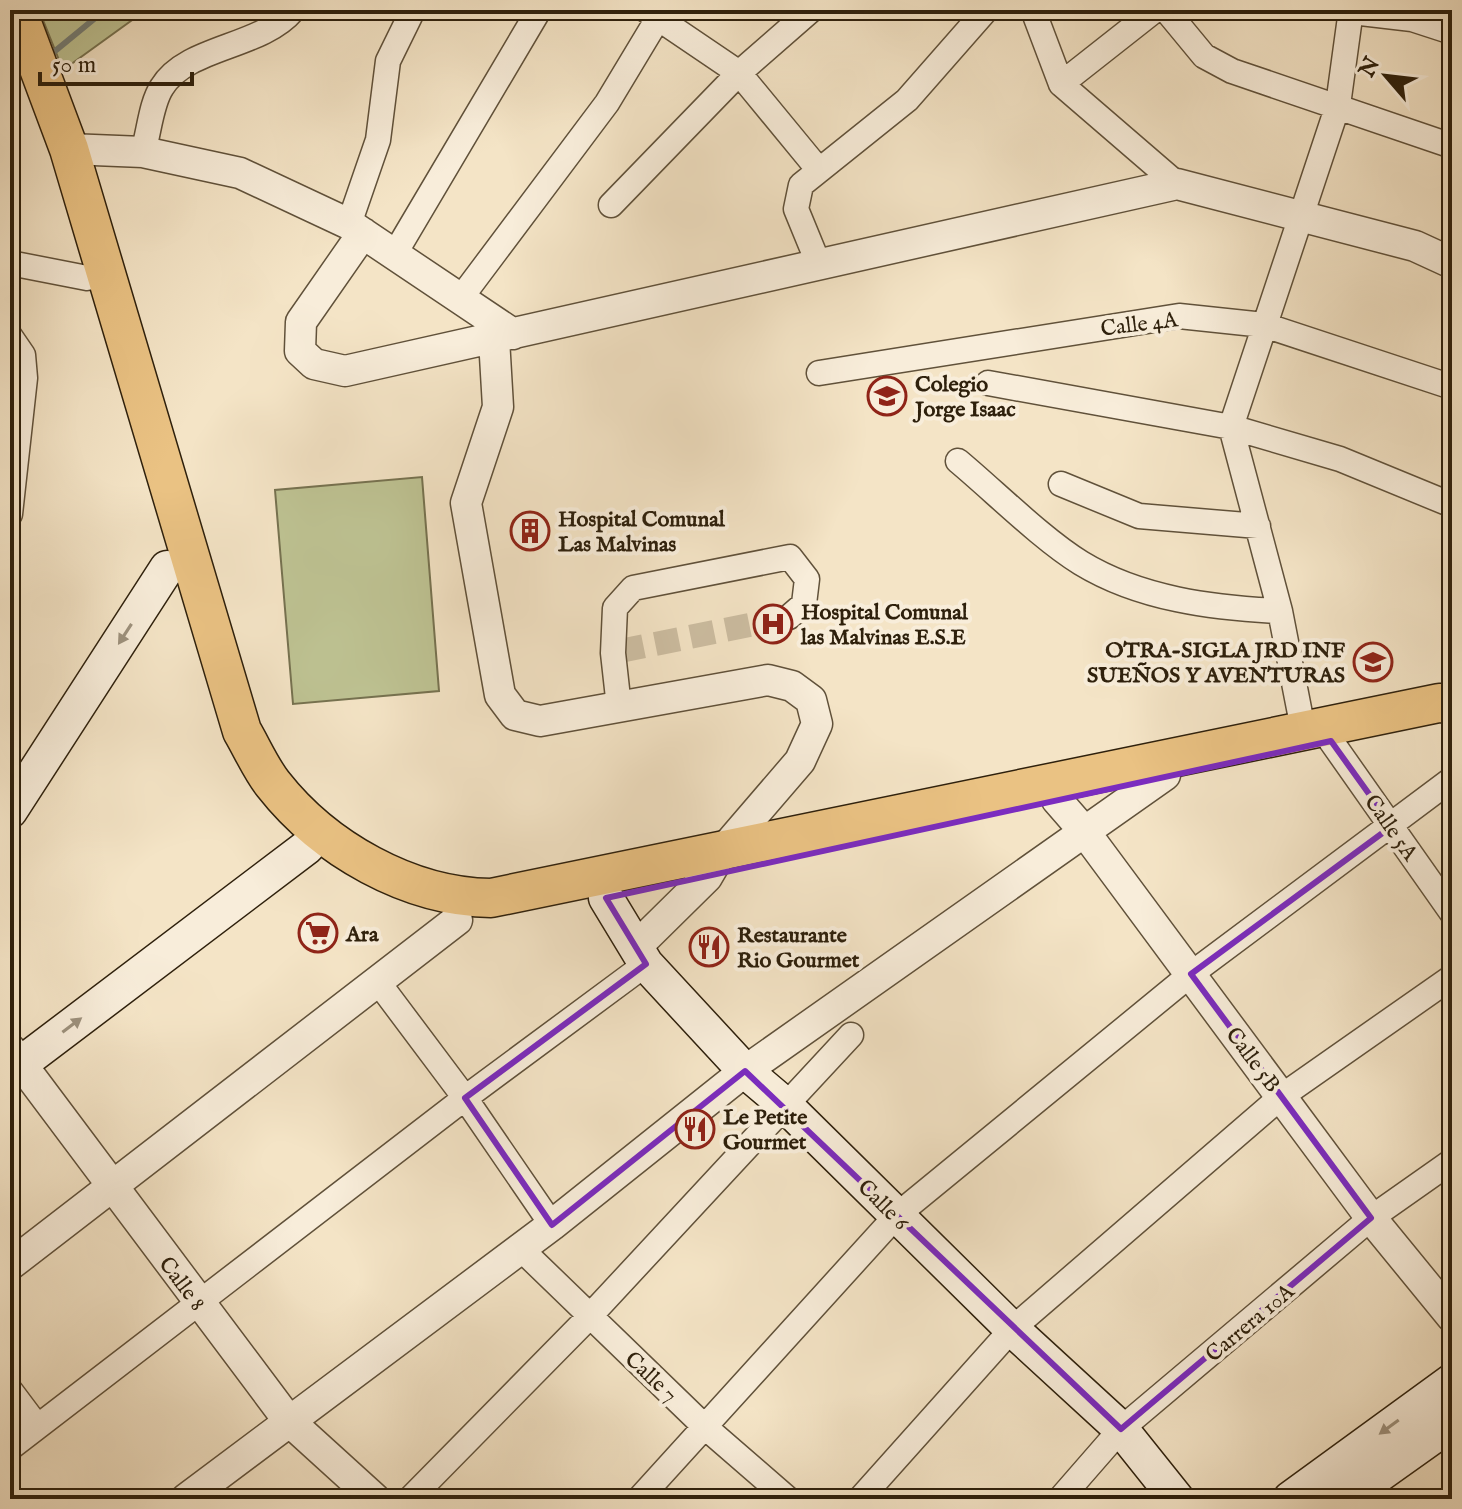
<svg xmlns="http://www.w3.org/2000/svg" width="1462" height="1509" viewBox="0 0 1462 1509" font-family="'IM FELL English',serif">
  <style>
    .green { fill: #bec393; stroke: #767250; stroke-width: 2 }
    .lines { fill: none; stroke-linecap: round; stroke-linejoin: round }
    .stream { stroke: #737e78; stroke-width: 6 }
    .minor-tunnel { stroke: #ccbda1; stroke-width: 24; stroke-dasharray: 24 12; stroke-linecap: butt }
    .minor-casing { stroke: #60513a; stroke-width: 27 }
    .tertiary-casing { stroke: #60513a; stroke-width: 33 }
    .secondary-casing { stroke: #2e200c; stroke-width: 37 }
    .primary-casing { stroke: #2e200c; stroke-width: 41 }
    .minor { stroke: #f8edda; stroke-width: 24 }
    .tertiary { stroke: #f8edda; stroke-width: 30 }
    .secondary { stroke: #f8edda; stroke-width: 34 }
    .primary { stroke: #eac283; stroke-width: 38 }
    .oneway { fill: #9d917d }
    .marked { fill: none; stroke: #7b2cbf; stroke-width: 6; stroke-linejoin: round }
    .labels { text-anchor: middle; stroke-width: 8; stroke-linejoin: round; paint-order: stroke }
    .street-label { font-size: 22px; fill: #2e200c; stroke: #f8edda }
    .poi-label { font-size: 22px; font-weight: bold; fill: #2e200c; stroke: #f8edda; text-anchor: start }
  </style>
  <rect width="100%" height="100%" fill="#f4e4c6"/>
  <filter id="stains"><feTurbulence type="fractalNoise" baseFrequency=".0025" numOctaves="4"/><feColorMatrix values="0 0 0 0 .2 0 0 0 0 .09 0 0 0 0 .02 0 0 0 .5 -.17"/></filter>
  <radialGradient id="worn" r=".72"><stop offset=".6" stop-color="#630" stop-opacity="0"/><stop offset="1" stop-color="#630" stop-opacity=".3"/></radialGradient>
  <path class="green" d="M39,10H146L63,70Z
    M422,477L439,691L293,704L275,490Z"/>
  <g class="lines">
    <path class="stream" d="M49,56L105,10
      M10,81L26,70"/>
    <path class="minor-tunnel" d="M620,651L789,617"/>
    <defs>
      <path id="minor" d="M646,10L739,73L818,169
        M1033,10L1061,84L1177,184
        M1166,10L1204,56L1232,71L1452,146
        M1352,12L1412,19L1452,32
        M1061,84L1155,10
        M143,152C149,133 151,103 162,87C187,46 261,48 293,10
        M611,205L739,73L811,10
        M349,224L378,140L388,61L413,10
        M394,255L539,10
        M10,263L87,278
        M819,265L796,209L801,185L907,100L986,10
        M460,299L607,103L663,10
        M10,336L23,355L25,378L10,514
        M819,373L1179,316L1264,325L1452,387
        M988,383L1231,427L1340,459L1452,505
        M958,461C994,491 1042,539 1081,563C1140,599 1213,608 1280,611
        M1061,484L1139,516L1258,526
        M619,707L613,653L615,608L633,588L790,557L807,579L804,604L789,617
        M1303,729L1280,611L1231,427L1338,105L1351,10
        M1331,741L1452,913
        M378,982L465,1098L552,1225
        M520,1248L705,1427L788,1499
        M10,1390L37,1426
        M10,1448L465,1098L646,964
        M410,1499L589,1317L851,1035
        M639,1499L896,1216L1191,974L1452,779
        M860,1499L1012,1329L1282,1096L1452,977
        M1060,1499L1121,1429L1371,1218L1452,1161"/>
      <path id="tertiary" d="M69,149L143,152L240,173L349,224L513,334
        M363,233L301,322L300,351L314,364L345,371L1177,184L1415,246L1452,263
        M494,339L498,407L466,503L500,695L515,715L540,721L768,680L792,686L811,700L817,724L800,761L721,853L707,877L636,947
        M1057,800L1084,831L1371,1218L1452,1317
        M10,1049L288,1420L375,1499
        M10,1265L457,920
        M186,1499L552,1225L745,1071L1165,775"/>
      <path id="secondary" d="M10,811L167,568
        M606,898L646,964L745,1071L784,1104L1012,1329L1121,1429L1177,1499
        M10,1072L307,847
        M1290,1499L1452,1381
        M1345,1499L1452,1423"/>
      <path id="primary" d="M17,10L69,149L242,731C252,748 261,769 273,784C324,849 409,897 491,898L1439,703L1452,704"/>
    </defs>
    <use href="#minor" class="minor-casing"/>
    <use href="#tertiary" class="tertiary-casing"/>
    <use href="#secondary" class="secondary-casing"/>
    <use href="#primary" class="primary-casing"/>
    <use href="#minor" class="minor"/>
    <use href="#tertiary" class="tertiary"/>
    <use href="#secondary" class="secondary"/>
    <use href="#primary" class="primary"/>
  </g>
  <defs><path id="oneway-solid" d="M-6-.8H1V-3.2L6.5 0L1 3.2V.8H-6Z" transform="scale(2)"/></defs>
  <g class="oneway">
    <use href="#oneway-solid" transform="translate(125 634) rotate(123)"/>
    <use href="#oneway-solid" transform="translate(72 1025) rotate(-37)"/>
    <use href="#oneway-solid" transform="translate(1389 1427) rotate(144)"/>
  </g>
  <path class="marked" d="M1331,741L1392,826L1191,974L1371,1218L1121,1429L745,1071L552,1225L465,1098L646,964L606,898Z"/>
  <defs>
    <symbol id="school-ring" viewBox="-11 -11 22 22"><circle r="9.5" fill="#f8edda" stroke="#8f2418" stroke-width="1.5"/><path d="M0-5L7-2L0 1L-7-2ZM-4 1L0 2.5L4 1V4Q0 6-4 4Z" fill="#8f2418"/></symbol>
    <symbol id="building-ring" viewBox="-11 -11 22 22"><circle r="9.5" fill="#f8edda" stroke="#8f2418" stroke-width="1.5"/><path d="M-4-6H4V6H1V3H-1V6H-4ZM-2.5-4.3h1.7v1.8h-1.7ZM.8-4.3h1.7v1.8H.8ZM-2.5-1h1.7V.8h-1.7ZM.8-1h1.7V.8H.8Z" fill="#8f2418"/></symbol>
    <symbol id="hospital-ring" viewBox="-11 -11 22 22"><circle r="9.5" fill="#f8edda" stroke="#8f2418" stroke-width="1.5"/><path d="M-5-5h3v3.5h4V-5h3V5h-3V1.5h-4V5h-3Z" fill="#8f2418"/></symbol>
    <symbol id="supermarket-ring" viewBox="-11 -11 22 22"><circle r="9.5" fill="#f8edda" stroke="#8f2418" stroke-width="1.5"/><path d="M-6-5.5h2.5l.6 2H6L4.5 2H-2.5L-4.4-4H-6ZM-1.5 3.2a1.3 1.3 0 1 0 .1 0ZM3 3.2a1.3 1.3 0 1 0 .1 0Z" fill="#8f2418"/></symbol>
    <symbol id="restaurant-ring" viewBox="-11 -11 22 22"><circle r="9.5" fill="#f8edda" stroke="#8f2418" stroke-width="1.5"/><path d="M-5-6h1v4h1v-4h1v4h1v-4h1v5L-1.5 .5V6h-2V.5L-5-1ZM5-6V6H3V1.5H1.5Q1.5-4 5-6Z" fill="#8f2418"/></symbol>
  </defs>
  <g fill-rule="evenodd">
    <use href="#school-ring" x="865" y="374" width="44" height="44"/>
    <use href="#building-ring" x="508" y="509" width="44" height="44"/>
    <use href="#hospital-ring" x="751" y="602" width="44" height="44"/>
    <use href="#school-ring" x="1351" y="640" width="44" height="44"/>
    <use href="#supermarket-ring" x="296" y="911" width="44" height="44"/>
    <use href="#restaurant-ring" x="687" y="925" width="44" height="44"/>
    <use href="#restaurant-ring" x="673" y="1107" width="44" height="44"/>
  </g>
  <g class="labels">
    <g class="street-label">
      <text transform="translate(1139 323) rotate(-7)" y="8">Calle 4A</text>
      <text transform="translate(1392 827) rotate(55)" y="8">Calle 5A</text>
      <text transform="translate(1254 1059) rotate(53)" y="8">Calle 5B</text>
      <text transform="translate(884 1204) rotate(45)" y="8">Calle 6</text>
      <text transform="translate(183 1283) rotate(53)" y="8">Calle 8</text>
      <text transform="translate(1249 1322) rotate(-40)" y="8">Carrera 10A</text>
      <text transform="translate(652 1376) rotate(43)" y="8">Calle 7</text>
    </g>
    <g class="poi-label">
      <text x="915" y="391">Colegio<tspan x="915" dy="25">Jorge Isaac</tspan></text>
      <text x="558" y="526">Hospital Comunal<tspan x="558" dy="25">Las Malvinas</tspan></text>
      <text x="801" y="619">Hospital Comunal<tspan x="801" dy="25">las Malvinas E.S.E</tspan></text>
      <text x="1345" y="657" text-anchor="end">OTRA-SIGLA JRD INF<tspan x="1345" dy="25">SUEÑOS Y AVENTURAS</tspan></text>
      <text x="346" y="941">Ara</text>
      <text x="737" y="942">Restaurante<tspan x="737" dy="25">Rio Gourmet</tspan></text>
      <text x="723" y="1124">Le Petite<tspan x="723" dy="25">Gourmet</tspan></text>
    </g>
  </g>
  <rect width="1462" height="1509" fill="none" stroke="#f4e4c6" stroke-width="40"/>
  <rect x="12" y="12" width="1438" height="1485" fill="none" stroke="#2e200c" stroke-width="4"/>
  <rect x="20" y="20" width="1422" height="1469" fill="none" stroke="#2e200c" stroke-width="2"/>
  <g transform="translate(1386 76) rotate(298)" stroke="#f8edda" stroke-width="6" paint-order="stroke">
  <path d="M0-6L14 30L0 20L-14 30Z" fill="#2e200c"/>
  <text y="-12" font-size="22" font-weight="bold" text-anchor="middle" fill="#2e200c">N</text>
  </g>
  <path d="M40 72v12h152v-12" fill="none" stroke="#2e200c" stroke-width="4"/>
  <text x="52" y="72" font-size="24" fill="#2e200c" stroke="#f8edda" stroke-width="6" paint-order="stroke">50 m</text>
  <rect width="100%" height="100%" filter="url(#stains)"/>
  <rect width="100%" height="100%" fill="url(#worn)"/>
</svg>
